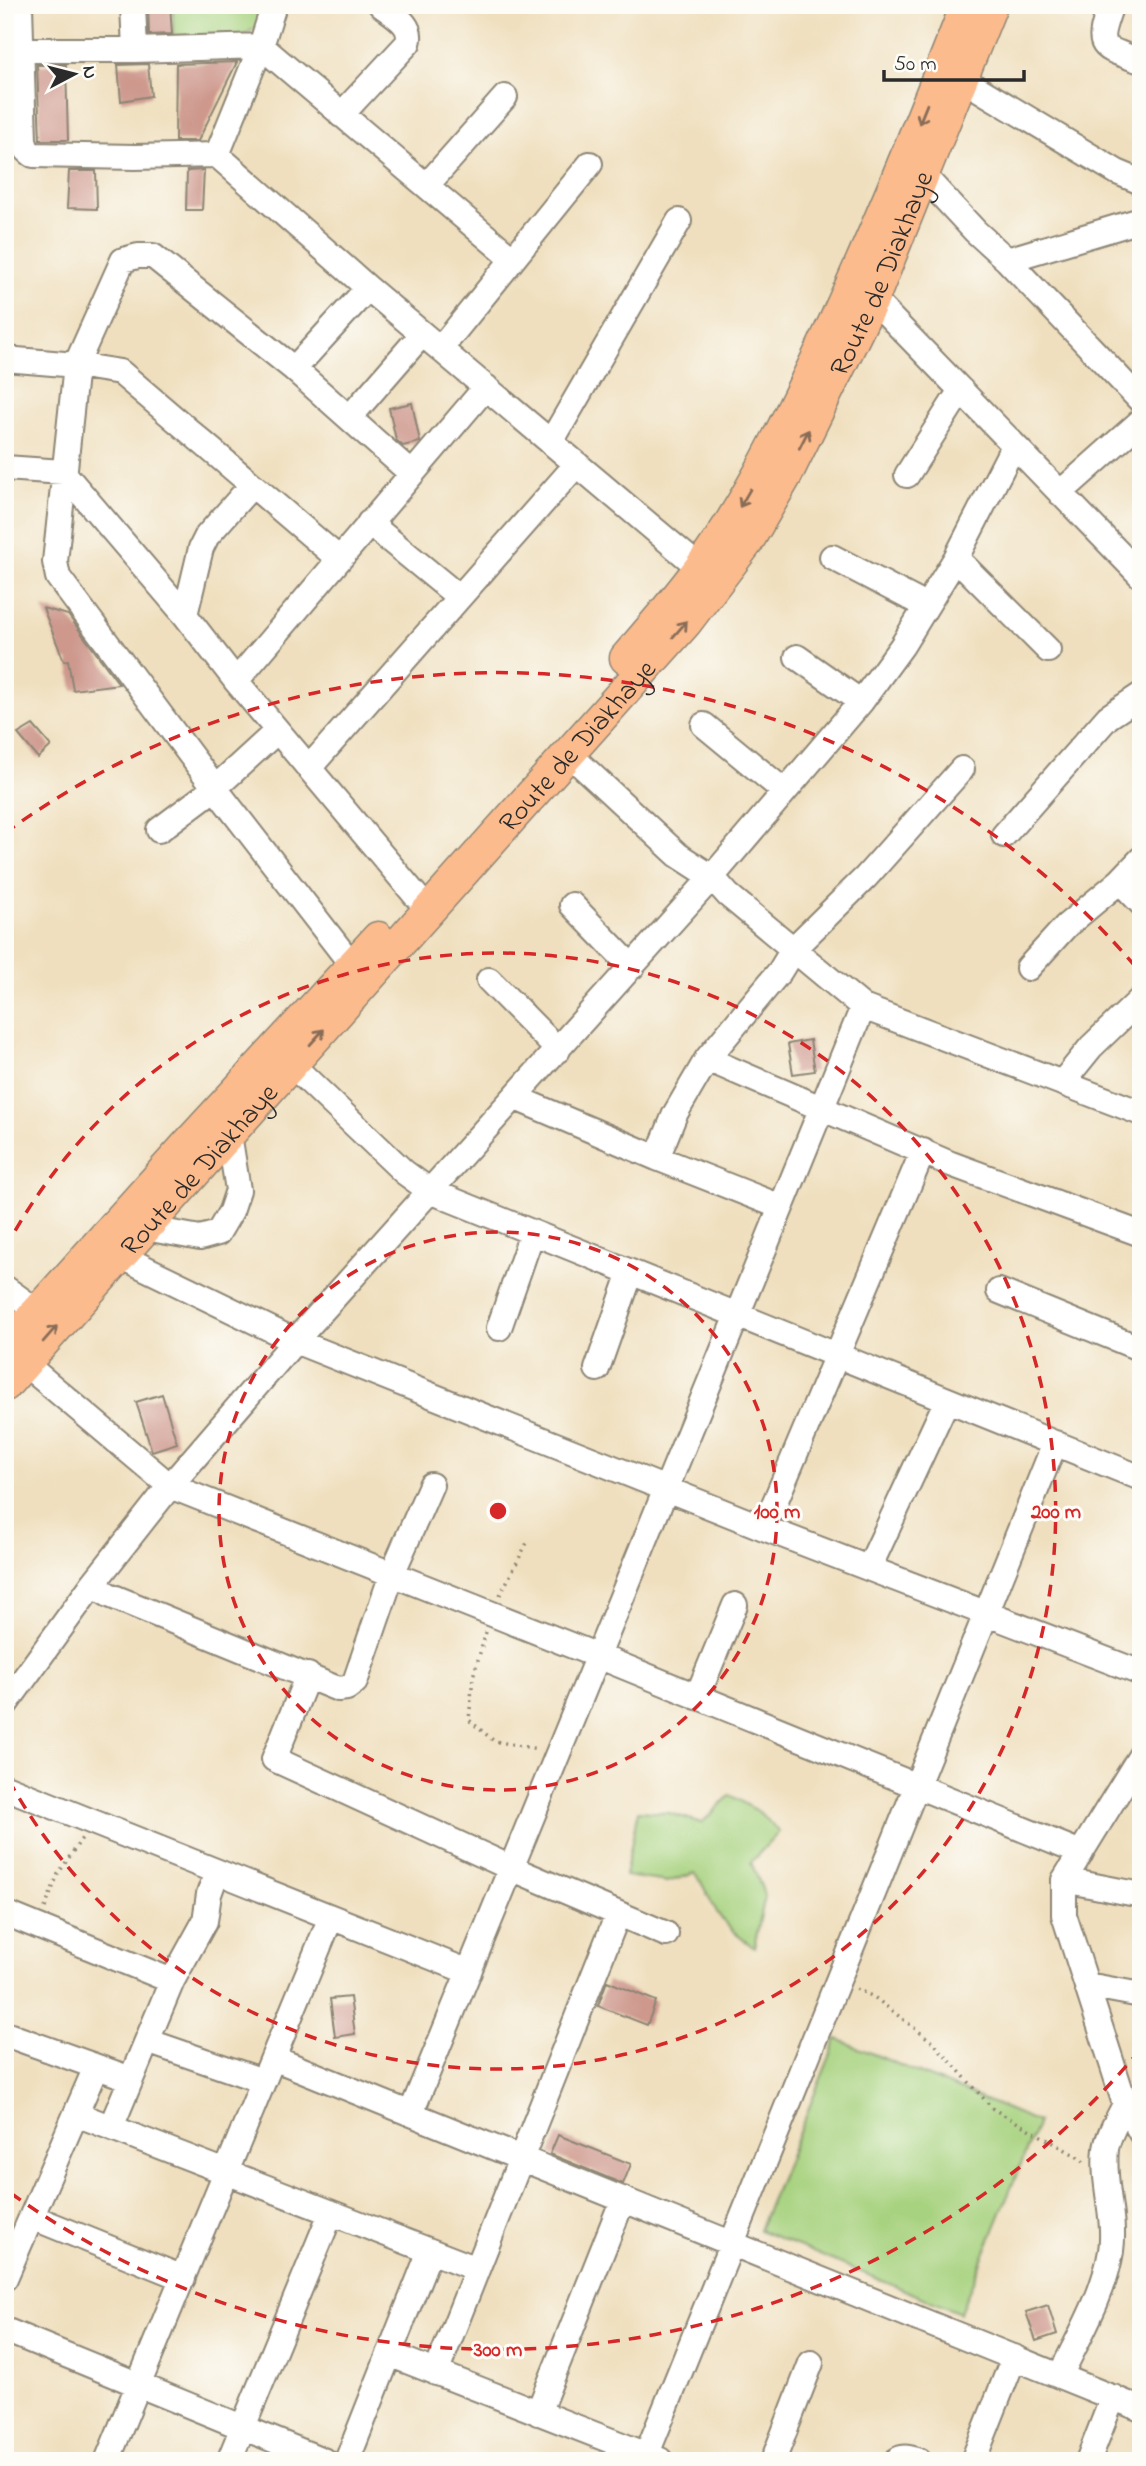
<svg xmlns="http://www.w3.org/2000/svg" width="1146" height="2466" viewBox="0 0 1146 2466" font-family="'Indie Flower',sans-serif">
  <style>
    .green { fill: #a7d27f; stroke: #697e55; stroke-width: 2 }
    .building { fill: #ce988d }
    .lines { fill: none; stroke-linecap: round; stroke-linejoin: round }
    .minor-casing { stroke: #8d8574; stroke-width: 28 }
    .major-casing { stroke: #8d8574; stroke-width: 35 }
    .path { stroke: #8d8574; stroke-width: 3.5; stroke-dasharray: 2 5; stroke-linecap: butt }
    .minor { stroke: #fff; stroke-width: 24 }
    .major { stroke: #fbbb8d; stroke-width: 32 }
    .oneway { stroke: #896c57 }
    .ring { fill: none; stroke: #d62828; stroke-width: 3.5; stroke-dasharray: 12 9 }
    .labels { text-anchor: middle; stroke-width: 6; stroke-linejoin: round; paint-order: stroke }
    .street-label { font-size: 28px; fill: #2b2b2b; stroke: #fdfcf7 }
    .centre { fill: #d62828; stroke: #fdfcf7; stroke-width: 3.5 }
    .ring-label { font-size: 21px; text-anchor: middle; font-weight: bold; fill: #d62828; stroke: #fdfcf7; stroke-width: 6; stroke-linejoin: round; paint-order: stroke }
  </style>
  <rect width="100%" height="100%" fill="#fdfcf7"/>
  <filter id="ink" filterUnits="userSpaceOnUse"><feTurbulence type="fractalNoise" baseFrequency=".0143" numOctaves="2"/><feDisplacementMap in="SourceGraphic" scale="14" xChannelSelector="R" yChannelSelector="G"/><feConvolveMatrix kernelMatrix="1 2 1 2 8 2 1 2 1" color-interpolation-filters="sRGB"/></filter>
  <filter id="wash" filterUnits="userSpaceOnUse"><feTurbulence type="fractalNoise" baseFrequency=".00686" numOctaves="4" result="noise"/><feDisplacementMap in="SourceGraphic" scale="28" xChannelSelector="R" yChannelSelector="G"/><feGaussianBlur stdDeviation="1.57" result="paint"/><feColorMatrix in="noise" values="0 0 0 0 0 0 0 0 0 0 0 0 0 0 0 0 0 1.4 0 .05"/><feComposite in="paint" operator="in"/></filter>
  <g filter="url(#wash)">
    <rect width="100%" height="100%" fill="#efdfbe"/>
    <path class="green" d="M202,5H279L270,29L252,30L234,41L173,42V10Z
      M730,1795L759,1812L779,1832L751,1862L765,1896L754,1947C740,1938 726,1927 717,1912C709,1899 704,1885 695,1873L668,1882L625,1876L638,1811L669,1813L702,1823Z
      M837,2039L1038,2122L960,2313L759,2230Z"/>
    <g id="blocks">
      <path class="building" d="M148,5H170L172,34L149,35Z
        M237,62L198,141H175L176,64Z
        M148,64L151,96L121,101L118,65Z
        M37,65H66L68,140H40Z
        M204,170L202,210H186L187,171Z
        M69,171H96L97,209L67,208Z
        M412,403L420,442L403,446L396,440L389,408Z
        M43,608L68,615L119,684L73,690L68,660L64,661Z
        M33,725L51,746L38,758L18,734Z
        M810,1040L815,1071L793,1074L788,1044Z
        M162,1394L177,1443L152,1451L136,1402Z
        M607,1981L656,2001L647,2025L598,2006Z
        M350,1997L355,2034L335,2037L330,1999Z
        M558,2135L631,2164L623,2184L550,2154Z
        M1048,2305L1057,2334L1036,2341L1026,2312Z"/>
    </g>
  </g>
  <g filter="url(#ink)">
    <use href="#blocks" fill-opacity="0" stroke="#8d8574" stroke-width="2"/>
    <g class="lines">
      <defs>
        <path id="minor" d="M20,5L24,141L27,150L33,155L135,157L217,155L368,288L700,568
          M133,5L135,50
          M1111,5C1095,49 1099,46 1141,61
          M21,50H135L261,46L513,259
          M962,79L1117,172L1141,182
          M341,115L408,43C414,25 394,15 381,5
          M217,155L261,46L274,5
          M923,175L975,231L1007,260L1141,401
          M427,185L505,97
          M1007,260L1141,220
          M862,288L1141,576
          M441,348L590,164
          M5,359L76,365L120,372L339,559
          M294,369L368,288
          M350,417L422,334
          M551,442L679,221
          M5,468L63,472L185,615L236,681L417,897
          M907,475L961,390
          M1060,493L1141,421
          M369,523L459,597
          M832,557L926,606
          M956,558L1048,650
          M185,615L201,548L207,536L252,485
          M797,657L861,702
          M236,681L486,387
          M704,725L784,791
          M569,754L678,855L712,877L728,895L863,1007L1141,1113
          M309,768L577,464
          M159,830L215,788L277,731
          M1004,835L1108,717L1141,695
          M1120,881L1141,903
          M572,905L632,967
          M352,965L215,788L58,577L55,562L76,365L123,260L138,256H153L294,369L411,473
          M1028,968L1066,926L1120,881L1141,859
          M489,980L558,1050
          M707,1059L951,1164L1141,1234
          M292,1065L404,1172L430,1191L1141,1478
          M1062,1083L1091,1047L1141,999
          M516,1098L657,1158L781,1207
          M657,1158L675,1114L707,1059L780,971L794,948L866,877L962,769
          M145,1228L200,1238L218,1233L231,1211L238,1190L229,1134
          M106,1249L295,1341L764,1528L1141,1673
          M5,1288L37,1311
          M999,1291L1141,1349
          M499,1328L532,1233
          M24,1363L170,1486L598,1656L1081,1853
          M597,1369L631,1272
          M764,1528L923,1151
          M869,1568L947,1400
          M92,1585L109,1595L338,1689L347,1688L355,1682L392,1574L431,1485
          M308,1675L274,1759L511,1868L666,1934
          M697,1697L735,1605
          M5,1705L92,1585L170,1486L295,1341L712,877L861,702L902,646L956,558L1014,445
          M1141,1755L1064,1880V1915L1125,2104L1141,2133
          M5,1787L469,1972
          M1064,1880L1141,1895
          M5,1913L172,1981
          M1087,1985L1141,1995
          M5,2034L131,2079
          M147,2041L263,2081
          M273,2058L1141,2409
          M411,2113L863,1007
          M76,2114L477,2269
          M111,2127L172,1981L205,1921L209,1894L217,1872
          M32,2217L183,2278
          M5,2278L96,2067
          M5,2330L325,2461
          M389,2354L660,2460
          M436,2373L618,1914
          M1060,2376C1079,2336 1104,2295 1111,2251C1116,2217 1102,2183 1106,2149C1108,2134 1119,2118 1125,2104L1137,2100
          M538,2413L623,2199
          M107,2461L331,1917
          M229,2461L331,2213
          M347,2461L430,2251
          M644,2461L1055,1443
          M773,2461L811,2363
          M896,2461C903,2455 911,2458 919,2461
          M973,2461L1014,2357
          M1088,2461L1113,2397"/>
        <g id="major">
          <path d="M626,658C651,629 677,599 700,568C743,510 776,444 807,380C867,258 917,132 967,5"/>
          <path d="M5,1348L189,1143L378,938"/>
          <path id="s1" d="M5,1385L686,622L747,542L786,475L814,418L873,298L991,5"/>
        </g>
      </defs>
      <use href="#minor" class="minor-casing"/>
      <use href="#major" class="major-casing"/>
      <path class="path" d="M500,1595L528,1541
        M486,1632L473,1677L469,1720L494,1741L538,1749
        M45,1908L58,1874L82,1838
        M856,1989L874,1997L934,2043L993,2109L1075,2155L1084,2162"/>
      <use href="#minor" class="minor"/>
      <use href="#major" class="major"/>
    </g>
    <defs><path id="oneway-shaft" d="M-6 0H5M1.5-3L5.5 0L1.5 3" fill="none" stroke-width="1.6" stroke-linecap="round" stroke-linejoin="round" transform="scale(1.75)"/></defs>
    <g class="oneway">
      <use href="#oneway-shaft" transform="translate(923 114) rotate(112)"/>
      <use href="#oneway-shaft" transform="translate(804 439) rotate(-63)"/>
      <use href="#oneway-shaft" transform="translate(745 498) rotate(120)"/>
      <use href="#oneway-shaft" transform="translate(680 629) rotate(-49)"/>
      <use href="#oneway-shaft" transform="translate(317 1037) rotate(-48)"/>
      <use href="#oneway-shaft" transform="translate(50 1334) rotate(-49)"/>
    </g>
  </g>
  <g class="ring">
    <circle cx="498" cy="1511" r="279"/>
    <path d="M5 1249A558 558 0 1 1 5 1773"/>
    <path d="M1140 2050A838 838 0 0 1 5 2189M5 833A838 838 0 0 1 1140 972"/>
  </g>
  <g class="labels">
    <g class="street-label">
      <text dy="10" stroke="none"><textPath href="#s1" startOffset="1424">Route de Diakhaye</textPath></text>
      <text dy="10" stroke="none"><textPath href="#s1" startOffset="858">Route de Diakhaye</textPath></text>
      <text dy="10" stroke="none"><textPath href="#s1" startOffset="290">Route de Diakhaye</textPath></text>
    </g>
  </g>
  <circle cx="498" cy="1511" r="10" class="centre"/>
  <g class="ring-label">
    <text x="777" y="1518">100 m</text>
    <text x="1056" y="1518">200 m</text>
    <text x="498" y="2356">300 m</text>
  </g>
  <rect width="1146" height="2466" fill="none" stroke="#fdfcf7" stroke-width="28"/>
  <g transform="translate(74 74) rotate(83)" stroke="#fdfcf7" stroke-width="5" paint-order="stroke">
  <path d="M0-5L12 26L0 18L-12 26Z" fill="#2b2b2b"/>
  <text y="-10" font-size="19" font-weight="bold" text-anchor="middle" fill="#2b2b2b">N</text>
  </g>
  <path d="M884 70v10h140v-10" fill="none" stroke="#2b2b2b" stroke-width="3.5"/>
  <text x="894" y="70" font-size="21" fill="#2b2b2b" stroke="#fdfcf7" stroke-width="5" paint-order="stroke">50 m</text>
</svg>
